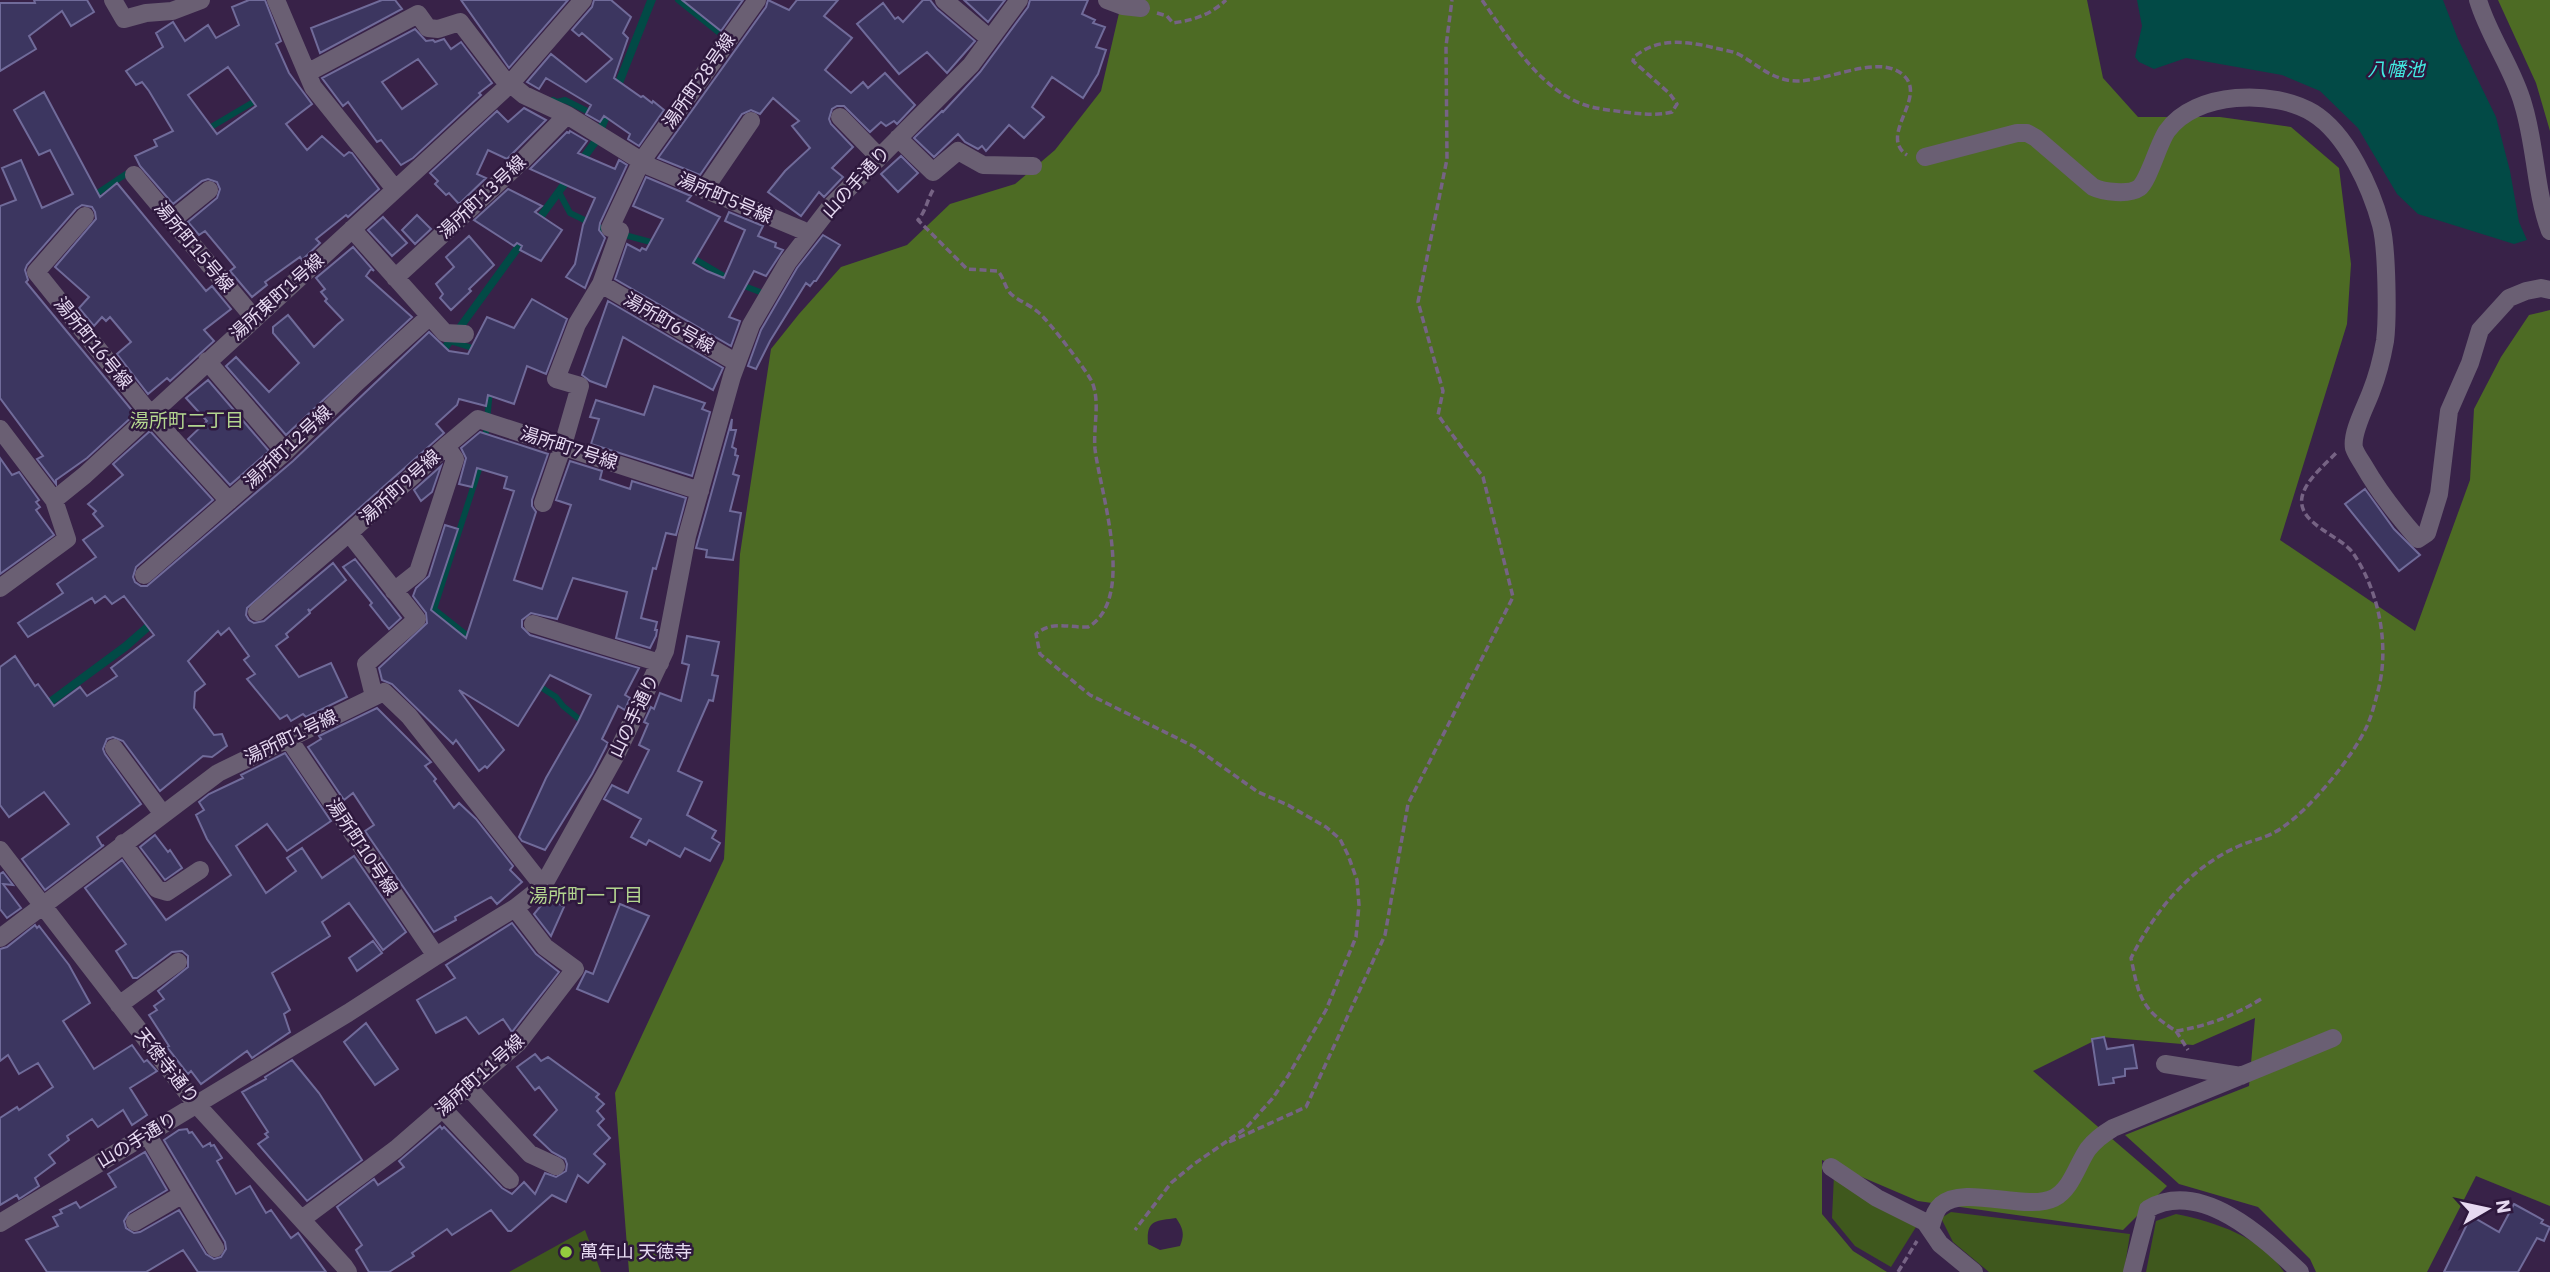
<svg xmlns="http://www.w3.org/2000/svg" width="2550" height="1272" viewBox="0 0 2550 1272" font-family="'IBM Plex Sans','Noto Sans JP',sans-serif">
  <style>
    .green { fill: #3f581d }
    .forest { fill: #4d6b24; fill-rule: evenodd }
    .water { fill: #024a46 }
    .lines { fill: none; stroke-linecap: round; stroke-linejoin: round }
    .stream { stroke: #024a46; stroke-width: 6 }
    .building { fill: #3c3660; stroke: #706b9a; stroke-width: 2; fill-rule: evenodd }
    .path { stroke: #766384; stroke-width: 3.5; stroke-dasharray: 7 3.5; stroke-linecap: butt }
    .minor { stroke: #6a5f73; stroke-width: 18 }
    .poi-dot { fill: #93cd3e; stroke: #2e183d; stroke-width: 2.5 }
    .labels { text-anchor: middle; stroke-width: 5; stroke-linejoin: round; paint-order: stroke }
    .street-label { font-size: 18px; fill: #e6d9f1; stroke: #2e183d }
    .poi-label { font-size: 18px; fill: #e6d9f1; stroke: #2e183d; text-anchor: start }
    .water-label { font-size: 19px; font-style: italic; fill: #41ebe1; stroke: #2e183d }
    .neighbourhood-label { font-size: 19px; fill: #b3d58f; stroke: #2e183d }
  </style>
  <rect width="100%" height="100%" fill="#382248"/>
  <path class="green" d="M1834,1175L1916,1227L1891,1267L1855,1246L1832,1218Z
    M1951,1212L2130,1234L2124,1272H1989L1953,1242L1941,1218Z
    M2176,1214C2215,1222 2262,1237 2284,1272H2146L2156,1221Z
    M585,1230L601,1272H509Z"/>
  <path class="forest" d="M1122,0H2087L2103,78L2138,117H2220L2291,127L2339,168L2351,264L2347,324L2280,540L2415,631L2470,480L2474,409L2501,357L2529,315L2550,310V1206L2476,1176L2427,1272H2316L2310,1259L2258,1207L2179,1184L2125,1135L2249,1086L2255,1018L2193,1045L2102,1037L2033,1071L2167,1186L2123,1230L1918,1201L1822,1160V1214L1853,1251L1887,1272H629L615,1093L724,859L740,554L771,349L799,314L841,267L907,245L950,204L1015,184L1055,150L1101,91ZM1176,1218C1183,1228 1185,1234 1180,1246L1160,1250L1148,1244C1146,1220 1155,1221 1176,1218Z
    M2498,0H2550V131L2536,83Z"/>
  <path class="water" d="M647,0H656L600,142L416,394L128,650L31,721L0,734L123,643L403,399L593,138Z
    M2137,0H2443L2458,39L2496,117L2510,171L2519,222L2527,240L2514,244L2418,214L2397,194L2358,128L2320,91L2282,75L2186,58L2154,69L2139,62L2135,57L2142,26Z"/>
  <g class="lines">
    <path class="stream" d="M678,0L723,36
      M553,100L557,102L565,100L595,115
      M206,130L260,98
      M560,194L570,213L607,231
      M95,198L99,192L126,174
      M621,234L658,244
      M690,256L729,279
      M739,284L760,292
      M453,342L479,350
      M485,442L490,390
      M473,640L434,609L481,463
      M536,684L556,697L563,706L584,723"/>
  </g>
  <path class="building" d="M34,0H87L94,12L71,26L62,11L29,36L36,49L0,71V3H35Z
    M249,0H265L281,41L276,44L289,73L312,104L286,124L307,150L322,136L344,156L349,152L352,153L379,189L348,217L346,215L316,239L320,243L302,260L300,257L265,282L267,285L252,297L230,271L235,267L205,231L199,235L188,222L217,198L220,189L217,182L208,179L202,181L173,204L140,166L135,156L157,146L154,140L173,131L149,91L142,82L136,85L126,71L163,47L156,33L173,22L185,41L208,25L216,38L239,25L232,7ZM228,67L256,106L217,134L188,95Z
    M382,0H395L402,9L320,53L311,28Z
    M461,0H568L509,68Z
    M594,0H611L631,17L623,33L628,38L614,78L641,97L643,96L652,103L653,101L664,110L639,146L628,139L630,134L604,116L600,122L586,114L591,105L546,78L539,89L527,82L551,54L586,82L612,59L582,33L579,36L572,30L592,7Z
    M682,0H743L721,31Z
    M768,0L789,10L797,0H838L824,16L852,38L825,70L851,93L863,82L868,88L885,73L915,105L897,124L894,121L886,126L881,122L870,132L844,106H837L832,109L829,119L831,124L853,147L832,168L843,177L824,197L819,192L801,216L768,192L785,171L810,148L792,126L799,121L773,98L760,114L751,110L742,114L700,175L658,158L766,7Z
    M923,0H930L937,9L975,41L947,73L927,52L899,74L857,24L883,3L895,19L898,17L903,22Z
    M964,0H1005L988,22Z
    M1030,0H1088L1082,14L1095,20L1093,23L1105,27L1096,47L1106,50L1098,74L1083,98L1052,77L1032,107L1044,117L1024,138L1009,125L986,151L982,146L978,149L965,142L958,134L934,157L914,138L942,111L943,112L980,72L1028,7Z
    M415,29L426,41L433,40L435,42L444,39L451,49L461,42L492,83L479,93L481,95L413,158L401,165L381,140L377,142L348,102L343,106L322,78ZM418,59L437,84L402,109L382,82Z
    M44,92L100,197L117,183L206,291L212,286L231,309L204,330L214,341L170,381L167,378L148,394L117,354L131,342L110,317L106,321L102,317L94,326L79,308L89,297L55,267L96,219L95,212L92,207L82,205L76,209L27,265L25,270L28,280L26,282L135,414L87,458L56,480V484L37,459L43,456L0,398V206L16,200L2,168L21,160L42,208L73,194L50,150L39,155L14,110Z
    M524,108L546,120L507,159L488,150L477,174L486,178L459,204L449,193L446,195L435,184L438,181L430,173L497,111L508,122Z
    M570,131L587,141L578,153L615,169L619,160L627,165L600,223L599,230L605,238L585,288L566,277L575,264L583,225L595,198L530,169L567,132L569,133Z
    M901,156L918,173L898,192L881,174Z
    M646,177L691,196L687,201L720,217L693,263L707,271L724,278L745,230L725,221L729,212L763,226L758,236L776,243L775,247L783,250L766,276L754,271L729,317L740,321L731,346L615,279L627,244L640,251L642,248L646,250L663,219L633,206Z
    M508,189L542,206L535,212L562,230L541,261L520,250L522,246L517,243L514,246L474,220Z
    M417,215L431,229L415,244L402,230Z
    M383,217L407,243L392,256L368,230Z
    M823,235L840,245L816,281H814L810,286L806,283L770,341L756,369L748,366L761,330L797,268Z
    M469,236L494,265L469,289L471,291L451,310L440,298L443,294L436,284L454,267L446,257Z
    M353,247L374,271L371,269L366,276L412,317L286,435L226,366L236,357L269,392L299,363L273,333V327L288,315L314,347L338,324L343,320L325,301L327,299L321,292L325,289L316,278Z
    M532,299L567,319L546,374L527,366L514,404L488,395L486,406L459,399L457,405L436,424L444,433L247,608L246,615L249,620L254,623L264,621L333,563L346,580L310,611L308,609L310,613L286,634L288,637L276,646L299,677L331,663L347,697L306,717L303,714L291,721L287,715L280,719L247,679L255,674L244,660L249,656L229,628L221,635L218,631L188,661L205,684L195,692L194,708L214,735L222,734L227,746L212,757L203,756L160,791L123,741L113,737L107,739L103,749L105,754L141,804L97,837L102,846L104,845L45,890L22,859L69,824L44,792L9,817L0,805V667L15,656L35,686L38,684L54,706L80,687L87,696L117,676L111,668L154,635L124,596L112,604L105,596L95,603L92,598L28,637L18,623L63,593L57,584L96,557L83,540L103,526L93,514L96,511L88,504L123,475L113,464L150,431L213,500L136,567L133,577L135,582L141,586H147L293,461L429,332L449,351L468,354L487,317L514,328Z
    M608,301L723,368L713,390L623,337L606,387L590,381L582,375Z
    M208,380L269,451L230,485L188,439L207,421L186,398Z
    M654,386L705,403L702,409L710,412L692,476L591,444L599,419L590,417L596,400L644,415Z
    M732,419L731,430H736L732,447L736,449L735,455L738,456L733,474L739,476L730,511L741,513L733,560L706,557L707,550L696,548Z
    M480,432L548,454L532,500V506L536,512L514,580L542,589L571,505L556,500L570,461L602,471L600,479L630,489L632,481L686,498L676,535L666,533L656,569L653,568L641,618L657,622L655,630H657L656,636L650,648L616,638L627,592L573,578L557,619L531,613L522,620V627L530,635L639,668L625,695L630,698L625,710L618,706L602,739L608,743L592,774L545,850L522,841L519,837L546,778L578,722L591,695L550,675L518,726L459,690L504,750L487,768L485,766L479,771L456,740L453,744L392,684L382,680L379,668L427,623L426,613L413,596L416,588L429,576L445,525L458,529L431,610L466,638L514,491L504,488L507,477L477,468L472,487L459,484L466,458L461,448Z
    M0,458L12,475L19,472L39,500L36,502L40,507L36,510L54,535L0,574Z
    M441,466L432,492L421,501L414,490Z
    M2365,489L2394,529L2420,555L2399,571L2345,504Z
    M355,559L401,618L389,629L370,605L372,603L343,567Z
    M687,636L719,642L712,675L718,676L713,701L709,700L678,771L702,782L687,815L716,831L712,838L720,843L710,861L685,848L680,857L649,840L646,845L631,837L641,819L604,799L612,785L628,793L649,750L639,745L648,724L644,722L651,707L654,709L660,693L681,701L689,665L682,663Z
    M377,708L431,762L425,766L436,779L434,781L454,808L459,803L476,819L513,866L510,870L522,882L497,904L491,897L455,917L456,920L434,932L365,831L374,825L353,793L344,800L308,747L321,739L319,736Z
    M285,753L331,821L287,851L267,824L236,846L266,893L296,871L287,858L302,848L322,878L354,856L406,932L383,950L349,903L322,922L330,936L272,973L290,1010L284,1014L290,1032L252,1058L247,1051L201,1084L191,1071L188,1074L167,1047L169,1046L149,1015L157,1010L154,1006L164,999L158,991L188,967V956L182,951L172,952L137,978H133L116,951L126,944L85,888L122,860L166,920L231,875L207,839L196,815L204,810L199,802L209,794L243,778L241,775Z
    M155,835L168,852L170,850L182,868L165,880L140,847Z
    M3,872L13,885L3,884L21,908L7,918L0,909V874Z
    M548,897L564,907L551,936L534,914Z
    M620,904L649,916L608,1002L577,989L586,971L593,974Z
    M512,923L536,954L559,972L512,1032L503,1019L479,1034L466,1017L436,1033L417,1000L455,978L446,965Z
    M35,925L37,928L39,926L69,965L90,1003L63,1021L94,1069L132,1045L144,1062L147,1060L157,1071L130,1088L147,1115L132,1125L123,1110L98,1127L92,1119L67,1136L69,1140L49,1155L55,1163L35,1178L39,1186L19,1199L17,1195L0,1205V1118L17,1107L19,1110L53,1087L38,1063L19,1074L8,1055L0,1061V949L7,947Z
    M373,941L382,953L357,971L349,958Z
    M366,1023L398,1069L375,1085L344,1042Z
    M2104,1037L2107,1049L2133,1045L2137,1068L2125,1069V1076L2113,1078L2114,1083L2099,1085L2092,1039Z
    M535,1054L541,1061L548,1057L599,1094L596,1097L604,1104L597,1111L604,1119L598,1125L610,1138L594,1154L605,1164L588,1183L578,1175L566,1202L552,1195L511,1231H508L491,1210L452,1235L447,1229L412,1253L414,1256L389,1272H369L356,1250L362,1245L337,1207L374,1179L378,1185L404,1167L399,1161L440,1126L442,1129L444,1127L502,1188L512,1194L524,1182L535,1194L545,1173L556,1177L566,1171L567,1164L565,1159L552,1152L534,1135L557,1110L539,1087L535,1090L517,1067Z
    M292,1060L319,1093L362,1160L307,1201L258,1144L268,1137L265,1134L268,1132L242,1092L266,1079L265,1077Z
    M187,1129L189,1133L192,1132L203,1147L210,1143L211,1146L214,1145L222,1158L217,1161L236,1194L250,1186L266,1213L271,1210L291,1238L298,1233L326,1272H198L183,1250L146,1272H47L26,1240L58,1226L53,1217L62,1213L60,1210L76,1202L80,1208L116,1187L108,1174L145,1152L167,1190L129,1213L124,1221L126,1228L134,1233L140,1232L179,1210L206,1254L214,1259L221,1257L226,1249L225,1242L164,1140L179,1130Z
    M2514,1204L2543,1220L2541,1223L2550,1227L2544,1241L2537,1238L2518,1272H2444L2471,1216L2499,1232Z"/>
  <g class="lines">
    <path class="path" d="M1482,0C1508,37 1538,87 1582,104C1595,109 1610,110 1624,112C1641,114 1656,116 1672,112L1677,104L1670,94L1633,61L1634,57C1658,37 1687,41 1715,48C1723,50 1733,51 1740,55C1756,64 1768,76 1787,80C1820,87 1875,52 1902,74C1930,96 1877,135 1907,155
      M1157,13L1167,16L1173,23C1194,20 1210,15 1226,0
      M933,190C927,200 926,211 918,220L967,269L998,271C1004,278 1005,288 1011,294C1019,301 1030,305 1038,312C1049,321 1083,366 1091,380C1101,399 1093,427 1095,449C1100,492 1137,599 1088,627C1068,628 1053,620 1036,634L1040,654L1090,695L1193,746L1258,792L1288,805L1326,827L1340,839L1348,855L1357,880L1359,905L1356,937L1326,1010L1288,1076L1272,1099L1246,1128L1194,1164L1171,1183L1135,1230
      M2261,999C2233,1016 2208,1026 2176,1031C2141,1009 2139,997 2131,958C2155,911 2189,868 2239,846C2255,839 2268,838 2283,827C2312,807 2352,758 2367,726C2372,715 2375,702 2378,691C2390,646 2379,591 2353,553C2340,535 2297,524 2302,497C2306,479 2326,464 2338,451
      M2176,1031L2188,1050
      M1229,1142L1306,1107L1385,935L1408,804L1513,597L1483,477L1438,415L1443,391L1418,302L1447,159L1446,46L1452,0
      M1898,1272L1917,1241"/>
    <path class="minor" d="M113,0L124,19L146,13L172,11L201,0
      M276,0L307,73L418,14L428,28L438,29L460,22L502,77L524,95L567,115L651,167L802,230L808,236
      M944,0L989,38
      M1107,0L1123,6L1141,8
      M2478,0C2489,37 2513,68 2523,104C2536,146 2535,191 2550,231
      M307,73L313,87L395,189
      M840,117L879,157
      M898,138L933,172L958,151L983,165L1033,166
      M1925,157L2017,133H2027L2036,138L2093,187C2103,192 2129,195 2139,188C2149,180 2158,144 2167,131C2195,91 2274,89 2313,113C2347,134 2371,188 2381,225C2387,247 2388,318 2385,341C2382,358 2377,377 2371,392C2366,406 2351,433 2354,448C2356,454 2361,461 2364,466C2380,494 2397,515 2418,539L2427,533L2439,494L2449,411L2470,363L2480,330L2509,298L2526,291L2541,288L2550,290
      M134,175L254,318
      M704,190L751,121
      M85,216L36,272L150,414L229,501
      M172,220L209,190
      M352,229L445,333L465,334
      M395,278L521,162L567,115
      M601,284L737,363
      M207,361L285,452
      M0,429L54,500
      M446,446L478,419L700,491
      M543,503L563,445L580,386L556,379L577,324L601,284L620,231L610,228L641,162L757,0
      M144,575L285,452L357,382L430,316
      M0,588L67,539L54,500L85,475L510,84L583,0
      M257,612L349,533
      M533,624L660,663
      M374,696L366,664L417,619L349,533L446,446L455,459L418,572L394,591
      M288,738L436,956
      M114,748L162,813
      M123,843L157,889L167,892L200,870
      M0,850L196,1104L344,1266L348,1272
      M0,938L218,773L384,692L409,716L543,886
      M119,1005L178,962
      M2165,1064L2241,1076
      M468,1087L530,1154L556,1166
      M443,1109L510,1180
      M147,1134L215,1248
      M1831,1167L1877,1198L1925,1222L1940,1244L1974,1272
      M302,1219L396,1149L518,1043L575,969L545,947L515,908
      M135,1222L183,1194
      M0,1223L348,1013L436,956L515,908L543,886L617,753L665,651L687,536L732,376L751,325L788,262L831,206L971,65L1019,0
      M1930,1229C1933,1221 1934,1211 1941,1205C1964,1184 2026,1212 2054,1198C2072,1188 2077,1165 2088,1149C2095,1140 2103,1134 2113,1128L2333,1038
      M2132,1272L2148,1209C2201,1178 2264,1238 2300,1272"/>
  </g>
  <circle class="poi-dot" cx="566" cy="1252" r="7"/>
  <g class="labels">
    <g class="street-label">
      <text transform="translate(699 81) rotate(-55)" y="6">湯所町28号線</text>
      <text transform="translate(856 182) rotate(-47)" y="6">山の手通り</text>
      <text transform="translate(482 197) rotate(-43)" y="6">湯所町13号線</text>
      <text transform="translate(725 198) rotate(23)" y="6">湯所町5号線</text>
      <text transform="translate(194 247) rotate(50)" y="6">湯所町15号線</text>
      <text transform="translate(277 297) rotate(-42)" y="6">湯所東町1号線</text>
      <text transform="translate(669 323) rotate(30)" y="6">湯所町6号線</text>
      <text transform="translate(93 343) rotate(51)" y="6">湯所町16号線</text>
      <text transform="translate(288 447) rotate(-43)" y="6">湯所町12号線</text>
      <text transform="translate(569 448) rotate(18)" y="6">湯所町7号線</text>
      <text transform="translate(400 487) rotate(-42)" y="6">湯所町9号線</text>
      <text transform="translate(634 716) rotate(-64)" y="6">山の手通り</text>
      <text transform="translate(291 737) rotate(-26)" y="6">湯所町1号線</text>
      <text transform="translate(362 847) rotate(56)" y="6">湯所町10号線</text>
      <text transform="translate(167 1066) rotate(52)" y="6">天徳寺通り</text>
      <text transform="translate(480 1075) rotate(-42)" y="6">湯所町11号線</text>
      <text transform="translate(137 1140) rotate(-31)" y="6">山の手通り</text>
    </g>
    <g class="poi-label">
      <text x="580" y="1258">萬年山 天徳寺</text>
    </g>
    <g class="water-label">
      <text x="2396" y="76">八幡池</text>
    </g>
    <g class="neighbourhood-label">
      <text x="187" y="427">湯所町二丁目</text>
      <text x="586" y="902">湯所町一丁目</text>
    </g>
  </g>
  <g transform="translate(2487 1209) rotate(81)" stroke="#2e183d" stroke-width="5" paint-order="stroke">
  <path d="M0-5L12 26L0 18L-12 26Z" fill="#e6d9f1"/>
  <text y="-10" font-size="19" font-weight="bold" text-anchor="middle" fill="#e6d9f1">N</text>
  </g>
</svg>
